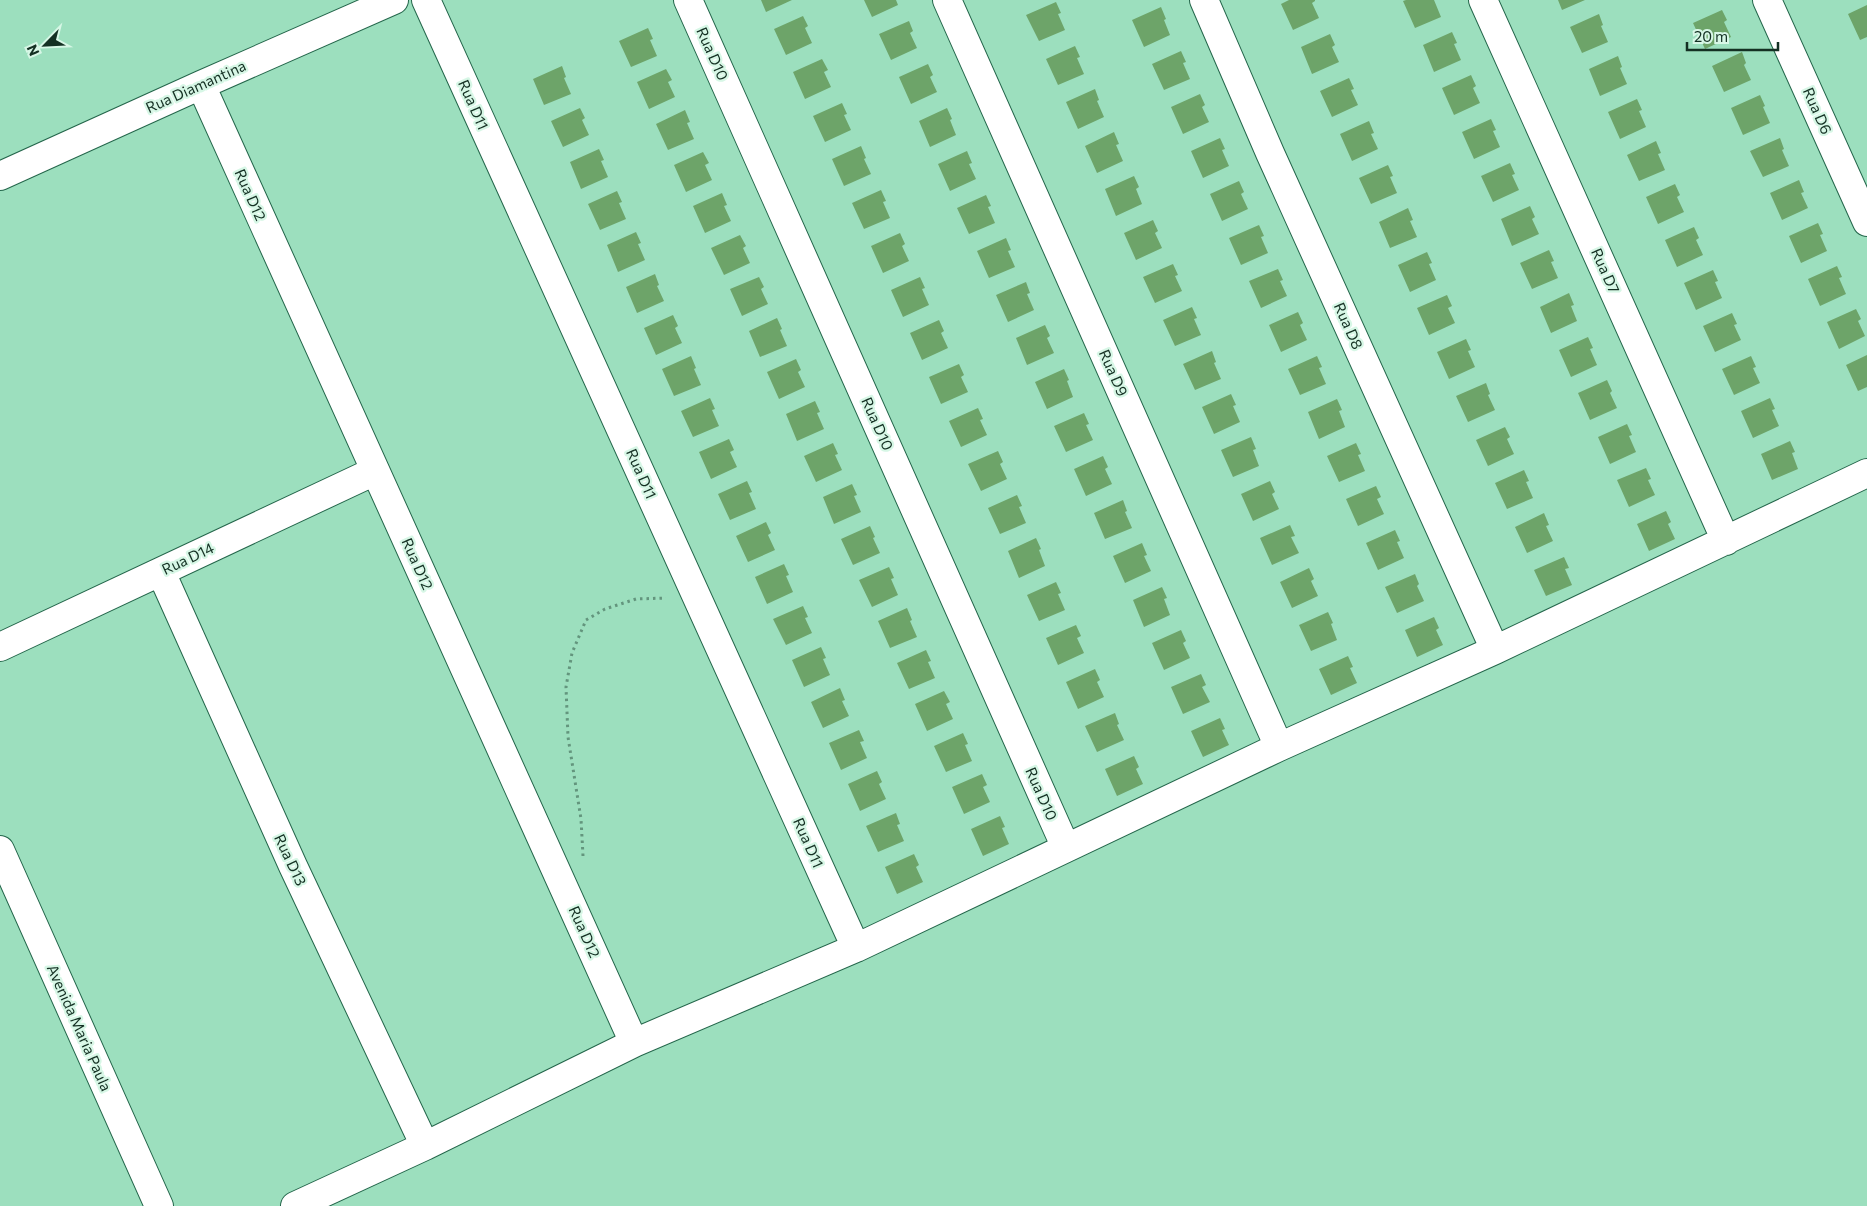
<svg xmlns="http://www.w3.org/2000/svg" width="1867" height="1206" viewBox="0 0 1867 1206" font-family="Commissioner,sans-serif">
  <style>
    .building { fill: #6da469 }
    .lines { fill: none; stroke-linecap: round; stroke-linejoin: round }
    .minor-casing { stroke: #24664b; stroke-width: 30 }
    .path { stroke: #63957d; stroke-width: 3; stroke-dasharray: 2.5 4; stroke-linecap: butt }
    .minor { stroke: #fff; stroke-width: 28 }
    .labels { text-anchor: middle; stroke-width: 4.5; stroke-linejoin: round; paint-order: stroke }
    .street-label { font-size: 15px; fill: #143023; stroke: #d7f7e6 }
  </style>
  <rect width="100%" height="100%" fill="#9cdfbe"/>
  <path class="building" d="M761,0H792L766,12Z
    M864,0H896L898,5L872,17Z
    M1289,0H1315V1L1312,3L1319,18L1293,30L1281,4Z
    M1406,0H1434L1441,17L1415,28L1403,1Z
    M1558,0H1585L1562,10Z
    M1056,2L1061,13L1058,14L1065,30L1039,41L1026,15Z
    M1867,5V37L1860,40L1848,14Z
    M1161,7L1166,19L1164,20L1170,35L1144,47L1132,20Z
    M1722,10L1727,20L1724,22L1731,37L1705,49L1693,23Z
    M1599,14L1603,25L1601,26L1608,42L1582,53L1570,27Z
    M803,16L808,26L805,28L812,43L786,55L774,29Z
    M909,21L913,31L910,33L917,48L891,60L879,34Z
    M648,28L653,39L650,40L657,56L631,67L619,41Z
    M1452,32L1457,43L1454,44L1461,60L1434,72L1423,45Z
    M1330,34L1335,45L1332,47L1339,62L1312,74L1301,47Z
    M1075,46L1080,57L1077,58L1084,74L1058,85L1046,59Z
    M1181,51L1186,62L1183,63L1190,79L1164,90L1152,64Z
    M1742,52L1746,63L1744,65L1751,80L1724,92L1712,66Z
    M1618,56L1622,67L1620,68L1627,84L1600,96L1589,69Z
    M822,59L828,70L824,72L831,87L805,99L793,72Z
    M928,64L933,75L930,77L937,92L911,104L899,77Z
    M562,66L566,77L564,78L571,94L544,105L533,79Z
    M666,69L672,80L668,82L675,97L649,109L637,82Z
    M1471,75L1476,86L1473,88L1480,103L1454,115L1442,88Z
    M1349,78L1354,89L1351,90L1358,105L1332,117L1320,91Z
    M1095,89L1099,100L1097,101L1104,117L1078,129L1066,102Z
    M1200,94L1205,105L1202,107L1209,122L1183,134L1171,107Z
    M1760,95L1765,106L1763,107L1770,123L1743,135L1731,108Z
    M1637,99L1642,110L1639,111L1646,127L1620,139L1608,112Z
    M842,103L847,114L844,115L851,130L825,142L813,116Z
    M580,108L585,118L582,120L589,135L563,147L551,121Z
    M947,108L952,119L950,120L956,135L930,147L919,121Z
    M685,110L690,122L687,123L694,139L668,150L656,124Z
    M1491,119L1496,130L1493,131L1500,147L1474,159L1462,132Z
    M1369,121L1374,133L1371,134L1378,149L1352,161L1340,134Z
    M1114,132L1119,144L1116,145L1123,161L1097,173L1085,146Z
    M1220,138L1225,149L1222,150L1229,166L1203,178L1191,151Z
    M1780,138L1784,149L1782,150L1789,166L1763,177L1750,151Z
    M1656,141L1661,153L1658,154L1665,170L1639,181L1627,155Z
    M861,146L866,158L864,159L871,174L844,186L832,159Z
    M599,149L604,160L601,161L608,177L581,189L570,162Z
    M967,151L972,163L969,164L976,179L950,191L938,164Z
    M703,152L709,163L705,165L712,180L686,192L674,165Z
    M1510,163L1515,174L1512,175L1519,190L1493,202L1481,176Z
    M1388,165L1393,176L1390,177L1397,193L1371,204L1359,178Z
    M1134,176L1139,187L1136,189L1142,204L1116,216L1105,189Z
    M1799,180L1804,192L1801,193L1808,208L1782,220L1770,193Z
    M1239,181L1244,192L1241,194L1248,209L1222,221L1210,194Z
    M1675,184L1680,195L1677,197L1684,212L1658,224L1646,197Z
    M881,190L886,201L883,202L890,218L864,229L852,203Z
    M617,191L622,202L619,203L626,219L600,230L588,204Z
    M722,193L727,205L724,206L731,221L705,233L693,206Z
    M986,195L991,206L988,207L995,223L969,234L957,208Z
    M1530,206L1535,217L1532,219L1539,234L1512,246L1501,219Z
    M1408,208L1413,220L1410,221L1417,237L1390,248L1379,222Z
    M1153,220L1158,231L1155,233L1162,248L1136,260L1124,233Z
    M1818,223L1823,234L1820,235L1827,251L1801,263L1789,236Z
    M1259,225L1264,236L1261,237L1268,253L1241,265L1229,238Z
    M1694,227L1699,238L1696,240L1703,255L1677,267L1665,240Z
    M636,232L641,243L638,244L645,260L618,272L607,245Z
    M900,233L905,244L902,246L909,261L883,273L871,246Z
    M740,235L746,246L743,248L750,263L724,275L711,248Z
    M1006,238L1011,250L1008,251L1015,267L989,278L977,251Z
    M1549,250L1554,261L1551,262L1558,278L1532,289L1520,263Z
    M1427,252L1432,263L1429,264L1436,280L1410,292L1398,265Z
    M1173,264L1178,275L1175,276L1182,291L1155,303L1143,277Z
    M1837,266L1842,277L1839,278L1846,294L1820,306L1808,279Z
    M1278,269L1283,280L1280,281L1287,296L1261,308L1249,281Z
    M1713,270L1718,281L1715,282L1722,298L1696,310L1684,283Z
    M655,274L659,285L657,286L664,301L637,313L626,287Z
    M759,277L764,287L761,289L768,304L742,316L730,289Z
    M920,277L925,288L922,289L929,305L903,317L891,290Z
    M1026,282L1030,293L1027,294L1034,310L1008,322L996,295Z
    M1569,293L1574,305L1571,306L1577,321L1551,333L1540,307Z
    M1447,295L1452,306L1448,308L1455,323L1429,335L1417,308Z
    M1192,307L1197,318L1194,319L1201,335L1175,346L1163,320Z
    M1856,309L1861,319L1858,321L1865,336L1839,349L1827,322Z
    M1298,312L1303,323L1300,325L1307,340L1281,352L1269,325Z
    M1732,313L1737,324L1734,325L1741,340L1715,352L1703,326Z
    M673,315L678,326L675,328L682,343L656,355L644,328Z
    M777,318L782,329L780,330L787,346L760,357L749,331Z
    M939,320L944,331L941,333L948,348L922,360L910,333Z
    M1045,325L1050,336L1047,338L1054,353L1027,365L1016,338Z
    M1588,337L1593,348L1590,349L1597,365L1571,377L1559,350Z
    M1466,339L1471,350L1468,351L1475,367L1449,379L1437,352Z
    M1212,351L1216,362L1214,363L1221,379L1195,390L1183,364Z
    M1867,355V387L1858,391L1846,365Z
    M691,356L696,368L694,369L701,385L674,396L662,369Z
    M1317,356L1322,367L1319,368L1326,384L1300,395L1288,369Z
    M1751,356L1756,367L1753,368L1760,383L1734,395L1722,369Z
    M796,359L801,370L798,372L805,387L779,399L767,372Z
    M959,364L964,375L961,377L968,392L941,404L929,377Z
    M1064,369L1069,380L1067,381L1073,397L1047,409L1035,382Z
    M1607,380L1612,391L1610,393L1617,408L1590,420L1578,393Z
    M1486,383L1490,394L1488,395L1495,410L1468,422L1456,396Z
    M1231,394L1236,405L1233,406L1240,422L1214,434L1202,407Z
    M710,398L715,409L712,410L719,426L693,437L681,411Z
    M1770,398L1775,409L1772,410L1779,426L1753,438L1741,411Z
    M1337,399L1342,410L1339,411L1345,427L1319,439L1308,412Z
    M815,401L820,412L817,413L824,429L797,441L786,414Z
    M978,408L983,419L980,420L987,435L961,447L949,421Z
    M1084,413L1089,424L1086,425L1093,440L1066,452L1054,426Z
    M1627,424L1632,435L1629,436L1636,452L1610,464L1598,437Z
    M1505,427L1510,437L1507,439L1514,454L1488,466L1476,440Z
    M1251,437L1256,449L1253,450L1259,466L1233,477L1221,450Z
    M729,439L734,450L730,452L737,467L711,479L699,452Z
    M1790,441L1795,452L1792,453L1798,469L1772,480L1761,454Z
    M833,443L838,454L835,455L842,470L816,482L804,456Z
    M1356,443L1361,454L1358,455L1365,471L1339,482L1327,456Z
    M998,451L1003,462L1000,464L1007,479L981,491L968,464Z
    M1103,456L1108,467L1105,469L1112,484L1086,496L1074,469Z
    M1646,468L1651,479L1648,480L1655,495L1629,507L1617,480Z
    M1524,470L1529,481L1526,482L1533,498L1507,509L1495,483Z
    M747,481L752,492L749,493L756,509L730,520L718,494Z
    M1270,481L1275,492L1272,494L1279,509L1253,521L1241,494Z
    M852,484L857,495L854,496L861,512L834,524L823,497Z
    M1376,486L1381,497L1377,499L1384,514L1358,526L1346,499Z
    M1017,495L1022,506L1019,507L1026,523L1000,534L988,508Z
    M1123,500L1127,511L1125,512L1132,528L1105,539L1094,513Z
    M1666,511L1671,522L1668,524L1675,539L1649,551L1637,524Z
    M1544,513L1549,525L1546,526L1553,541L1527,553L1515,527Z
    M766,522L771,533L768,535L775,550L748,562L736,536Z
    M1290,525L1295,536L1291,537L1299,553L1272,565L1260,538Z
    M870,526L875,537L873,538L880,553L853,565L841,539Z
    M1395,530L1400,541L1397,542L1404,558L1378,570L1366,543Z
    M1036,538L1041,549L1039,550L1045,566L1019,578L1008,551Z
    M1142,543L1147,555L1144,556L1151,571L1125,583L1113,556Z
    M1564,557L1569,568L1565,569L1572,585L1546,596L1534,570Z
    M784,564L789,575L786,576L793,592L767,604L755,577Z
    M889,567L894,578L891,579L898,595L872,607L859,580Z
    M1309,568L1314,579L1311,581L1318,596L1292,608L1280,582Z
    M1415,574L1419,584L1417,586L1424,601L1397,613L1385,587Z
    M1056,582L1061,593L1058,594L1065,610L1039,621L1027,595Z
    M1162,587L1167,598L1164,599L1170,615L1144,627L1133,600Z
    M803,606L808,617L805,618L812,633L786,645L773,619Z
    M907,608L912,620L910,621L917,637L890,648L878,621Z
    M1328,612L1333,623L1331,624L1337,640L1311,651L1299,625Z
    M1434,617L1439,628L1436,630L1443,645L1417,657L1405,630Z
    M1076,625L1081,636L1077,638L1084,653L1058,665L1046,638Z
    M1181,630L1186,641L1183,643L1190,658L1164,670L1152,643Z
    M821,647L826,658L823,659L830,675L804,687L792,660Z
    M926,650L931,661L928,662L935,678L909,689L897,663Z
    M1348,656L1353,667L1350,668L1357,683L1331,695L1319,669Z
    M1095,669L1100,680L1097,682L1104,697L1078,709L1066,682Z
    M1201,674L1206,685L1202,687L1210,702L1183,714L1171,687Z
    M840,688L845,700L842,701L849,716L823,728L811,702Z
    M944,691L950,702L946,704L953,719L927,731L915,704Z
    M1115,713L1119,724L1117,725L1124,740L1097,752L1085,726Z
    M1220,718L1225,729L1222,730L1229,745L1203,757L1191,731Z
    M859,730L864,741L860,742L867,758L841,770L829,743Z
    M963,733L968,744L965,745L972,761L946,772L934,746Z
    M1134,756L1139,767L1136,769L1143,784L1117,796L1105,769Z
    M877,771L882,782L879,784L886,799L860,811L848,784Z
    M982,774L987,785L983,787L990,802L964,814L952,787Z
    M896,813L900,824L897,825L904,841L878,852L866,826Z
    M1000,816L1005,827L1002,828L1009,844L983,856L971,829Z
    M914,854L919,865L916,867L923,882L897,894L885,867Z"/>
  <g class="lines">
    <defs>
      <path id="minor" d="M426,0L856,948
        M688,0L1066,848
        M947,0L1279,747
        M1204,0L1270,153L1495,650
        M1483,0L1726,541
        M1767,0L1867,222
        M201,85L634,1043
        M0,176L201,85L394,0
        M161,572L293,866L425,1146
        M0,647L375,471
        M0,850L159,1206
        M295,1206L425,1146L634,1043L856,948L1279,747L1495,650L1867,473"/>
    </defs>
    <use href="#minor" class="minor-casing"/>
    <path class="path" d="M583,856L581,819L568,737L566,687L572,653L586,620L605,609L636,599L666,598"/>
    <use href="#minor" class="minor"/>
  </g>
  <g class="labels">
    <g class="street-label">
      <text transform="translate(712 54) rotate(66)" y="5">Rua D10</text>
      <text transform="translate(196 87) rotate(-24)" y="5">Rua Diamantina</text>
      <text transform="translate(473 105) rotate(66)" y="5">Rua D11</text>
      <text transform="translate(1817 111) rotate(66)" y="5">Rua D6</text>
      <text transform="translate(250 195) rotate(66)" y="5">Rua D12</text>
      <text transform="translate(1605 271) rotate(66)" y="5">Rua D7</text>
      <text transform="translate(1348 326) rotate(66)" y="5">Rua D8</text>
      <text transform="translate(1113 373) rotate(66)" y="5">Rua D9</text>
      <text transform="translate(877 424) rotate(66)" y="5">Rua D10</text>
      <text transform="translate(641 474) rotate(66)" y="5">Rua D11</text>
      <text transform="translate(188 559) rotate(-25)" y="5">Rua D14</text>
      <text transform="translate(417 564) rotate(66)" y="5">Rua D12</text>
      <text transform="translate(1041 794) rotate(66)" y="5">Rua D10</text>
      <text transform="translate(808 843) rotate(66)" y="5">Rua D11</text>
      <text transform="translate(290 860) rotate(65)" y="5">Rua D13</text>
      <text transform="translate(584 932) rotate(66)" y="5">Rua D12</text>
      <text transform="translate(79 1028) rotate(66)" y="5">Avenida Maria Paula</text>
    </g>
  </g>
  <g transform="translate(45 45) rotate(246)" stroke="#d7f7e6" stroke-width="4" paint-order="stroke">
  <path d="M0-4L9 19L0 12L-9 19Z" fill="#143023"/>
  <text y="-8" font-size="14" font-weight="bold" text-anchor="middle" fill="#143023">N</text>
  </g>
  <path d="M1687 42v8h91v-8" fill="none" stroke="#143023" stroke-width="2.5"/>
  <text x="1694" y="42" font-size="15" fill="#143023" stroke="#d7f7e6" stroke-width="4" paint-order="stroke">20 m</text>
</svg>
